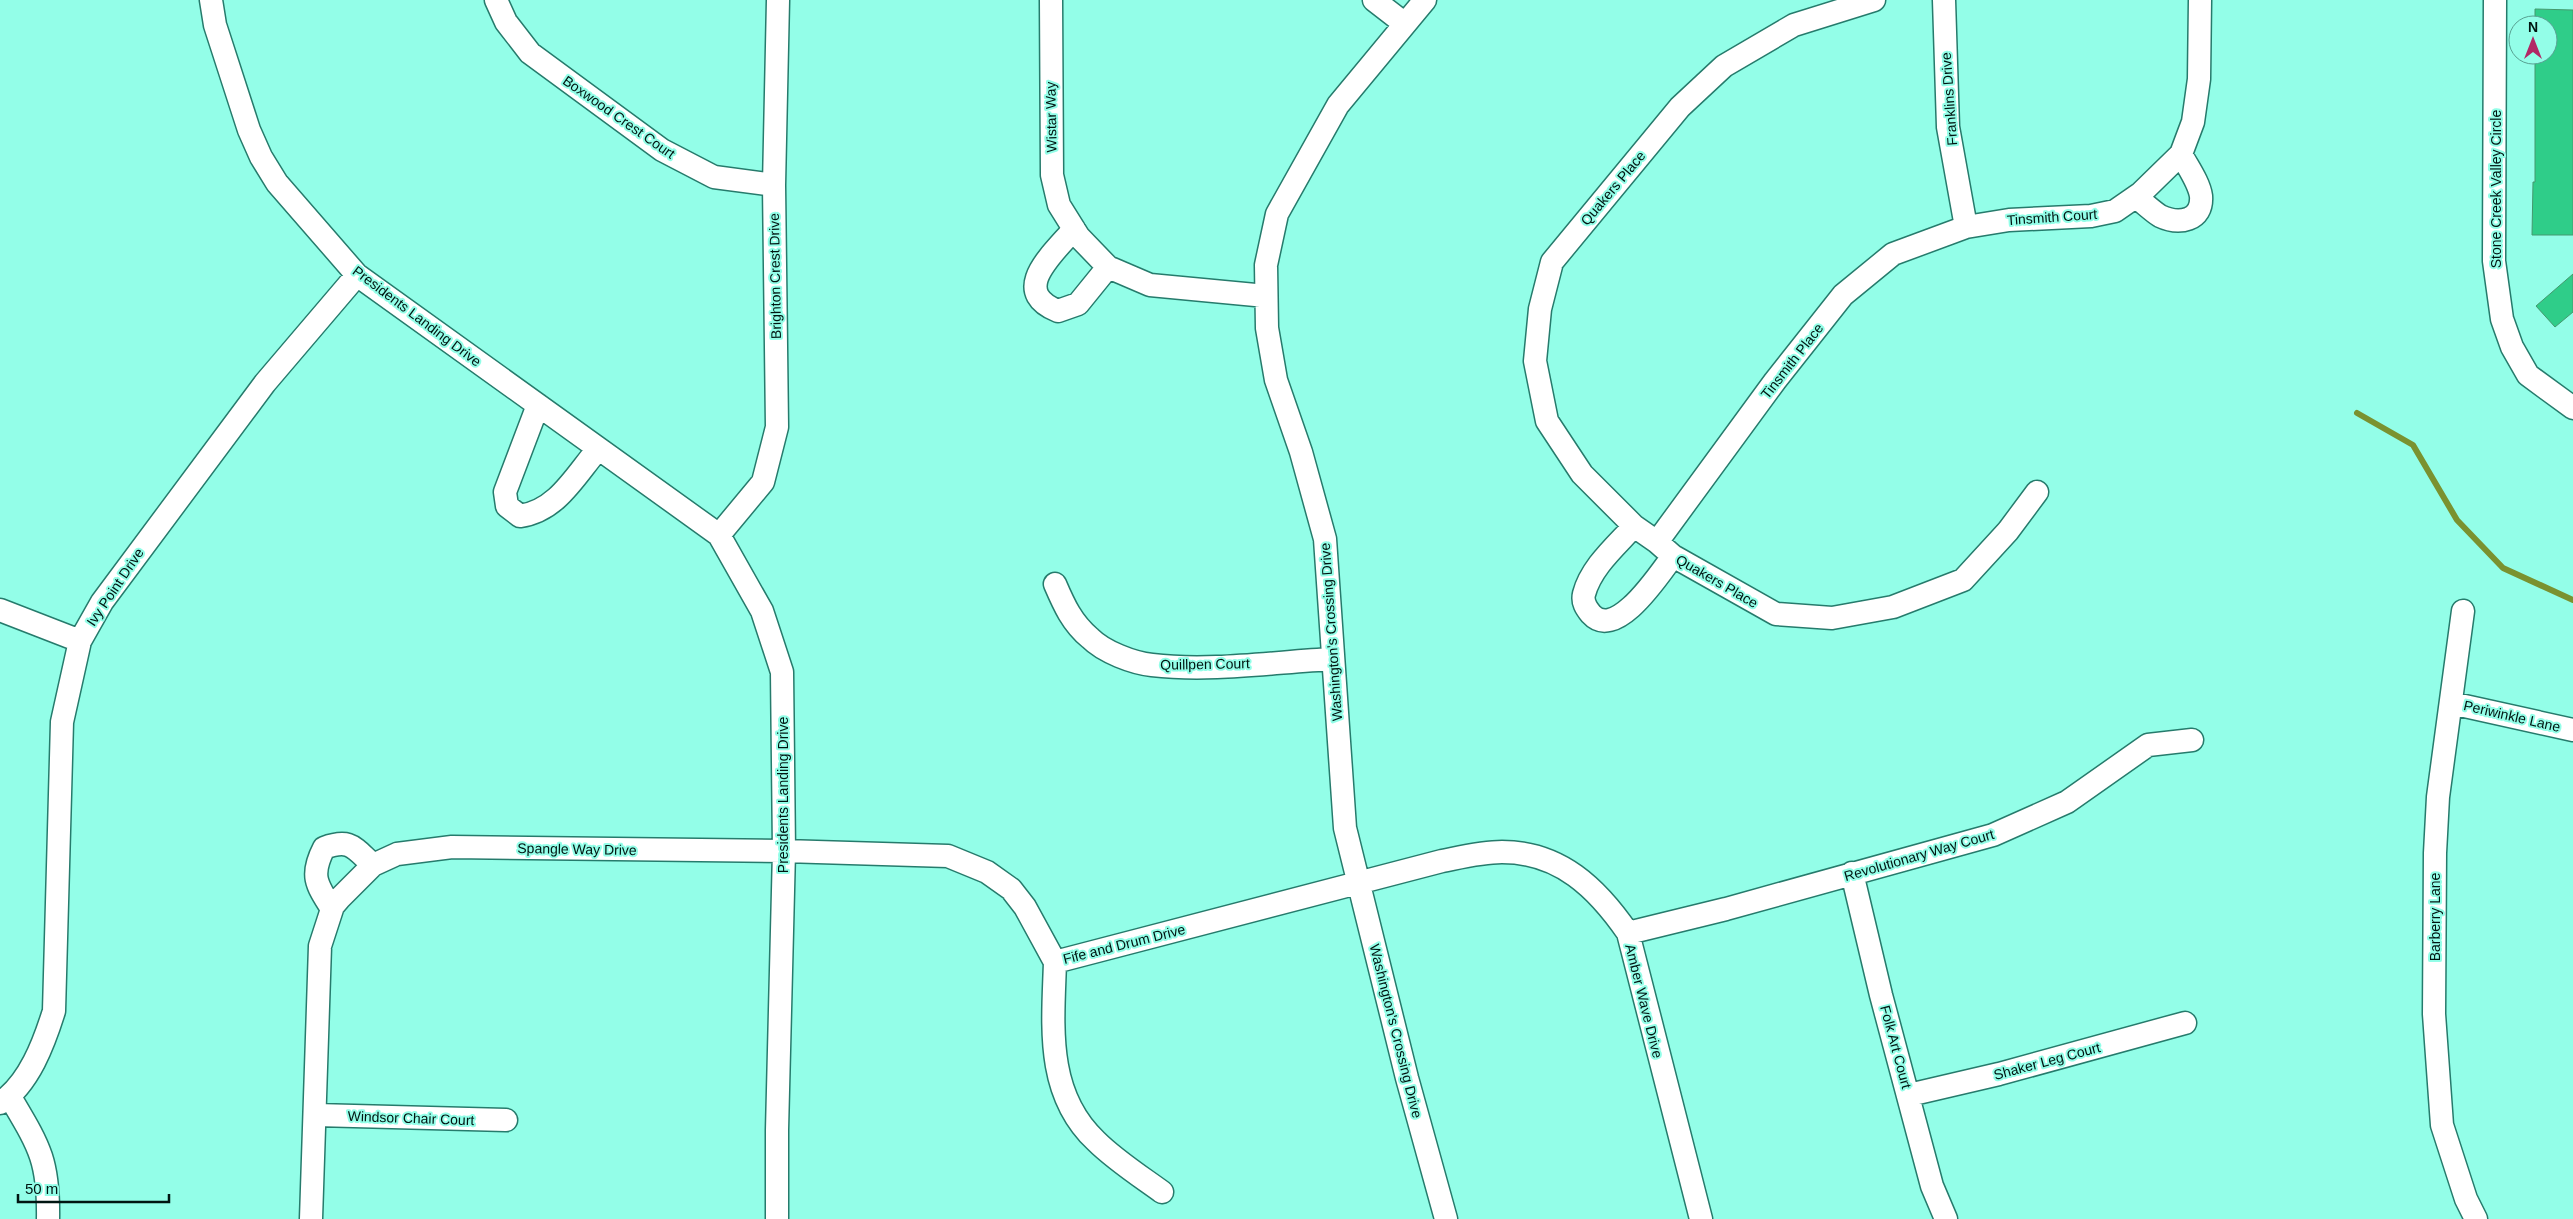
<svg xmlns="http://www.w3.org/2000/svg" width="2573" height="1219" viewBox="0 0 2573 1219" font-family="Helvetica,sans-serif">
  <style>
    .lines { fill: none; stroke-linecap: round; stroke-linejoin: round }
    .stream { stroke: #7a9230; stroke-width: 6 }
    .building { fill: #2fcd89; stroke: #45986e }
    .minor-casing { stroke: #267b6c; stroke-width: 25 }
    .minor { stroke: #fff; stroke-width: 22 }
    .labels { text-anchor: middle; stroke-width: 4; stroke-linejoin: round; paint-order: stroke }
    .street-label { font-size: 14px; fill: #001511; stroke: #93fee8 }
  </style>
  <rect width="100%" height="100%" fill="#93fee8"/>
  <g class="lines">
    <path class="stream" d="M2357,413L2413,445L2457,520L2503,568L2573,600"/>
  </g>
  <path class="building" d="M2535,9L2573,10V235H2532L2533,182H2535V56L2548,57V25H2535Z
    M2573,274V312L2555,327L2536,306Z"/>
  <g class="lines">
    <defs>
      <path id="minor" d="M211,0L215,25L249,130L261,157L277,183L357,275L719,535L762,611L782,672L784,851L777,1130V1219
        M496,0L506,22L530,53L662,150L714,177L774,185
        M1051,0L1052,175L1059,205L1079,237L1108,267L1150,285L1266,296
        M1374,0L1405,24
        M1425,0L1338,105L1277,214L1266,265L1267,328L1276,380L1301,452L1325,539L1345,828L1407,1078L1446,1219
        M1874,0L1794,25L1724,66L1680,107L1552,262L1540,309L1535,361L1547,421L1582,474L1634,526L1657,542L1673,556L1776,614L1832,618L1893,607L1963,580L2008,531L2037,492
        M1944,0L1948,127L1966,227
        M2495,0L2494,261L2502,319L2512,347L2528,375L2573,408
        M2136,197C2144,203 2152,211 2160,216C2179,225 2203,221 2201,196C2199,182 2187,166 2181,154
        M1074,229C1054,253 1008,291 1058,311L1078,304L1108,267
        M538,405L505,492L507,506L520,516C557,511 575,476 598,449
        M1634,526C1616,546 1591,567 1584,594C1582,602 1586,608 1591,614C1616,642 1660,573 1673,556
        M719,535L763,482L777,427L774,185L778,0
        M1657,542L1775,381L1843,295L1893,254L1966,227L2009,220L2091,216L2115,211L2141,193L2181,154L2193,122L2199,79L2200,0
        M1055,584C1064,605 1072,623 1090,638C1104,652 1133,663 1152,665C1210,672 1275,662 1332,659
        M0,610L80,641
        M2463,611L2438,797L2435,853L2434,1014L2442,1125L2466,1199L2476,1219
        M2451,703L2573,730
        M1852,873L1881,995L1932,1186L1946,1219
        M332,909C316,884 310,875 324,848C351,838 354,848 373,865
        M1628,933L1726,909L1993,835L2067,802L2148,745L2192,740
        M1055,962C1053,1025 1045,1093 1096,1141C1115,1160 1140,1176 1162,1192
        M1909,1095L1999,1074L2185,1023
        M10,1097C39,1146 49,1160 48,1219
        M0,1103C29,1084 44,1043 54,1011L62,722L80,641L102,602L265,383L357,275
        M316,1115L506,1120
        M311,1219L320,946L333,906L339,899L373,865L397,854L452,847L784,851L948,856L987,872L1011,889L1025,907L1055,962L1442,861C1462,857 1482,852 1502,852C1560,852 1597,888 1628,933L1701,1219"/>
    </defs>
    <use href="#minor" class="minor-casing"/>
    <use href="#minor" class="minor"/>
  </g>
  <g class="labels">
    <g class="street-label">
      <text transform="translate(1949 99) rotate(-94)" y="5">Franklins Drive</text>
      <text transform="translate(619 117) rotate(35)" y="5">Boxwood Crest Court</text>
      <text transform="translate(1051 117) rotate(-91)" y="5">Wistar Way</text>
      <text transform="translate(1613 188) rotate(-50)" y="5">Quakers Place</text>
      <text transform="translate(2496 189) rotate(-90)" y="5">Stone Creek Valley Circle</text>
      <text transform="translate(2052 217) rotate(-4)" y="5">Tinsmith Court</text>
      <text transform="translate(775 276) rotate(-91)" y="5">Brighton Crest Drive</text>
      <text transform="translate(417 316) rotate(37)" y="5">Presidents Landing Drive</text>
      <text transform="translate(1792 361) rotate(-52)" y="5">Tinsmith Place</text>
      <text transform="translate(1717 581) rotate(30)" y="5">Quakers Place</text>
      <text transform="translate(115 587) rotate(-56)" y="5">Ivy Point Drive</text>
      <text transform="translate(1331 632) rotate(-94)" y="5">Washington's Crossing Drive</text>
      <text transform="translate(1205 664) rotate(-1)" y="5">Quillpen Court</text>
      <text transform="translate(2512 716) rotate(13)" y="5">Periwinkle Lane</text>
      <text transform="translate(783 795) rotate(-90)" y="5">Presidents Landing Drive</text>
      <text transform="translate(577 849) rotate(1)" y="5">Spangle Way Drive</text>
      <text transform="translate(1919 855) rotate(-16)" y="5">Revolutionary Way Court</text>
      <text transform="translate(2435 917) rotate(-90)" y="5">Barberry Lane</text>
      <text transform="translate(1124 944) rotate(-14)" y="5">Fife and Drum Drive</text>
      <text transform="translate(1644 1001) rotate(76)" y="5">Amber Wave Drive</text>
      <text transform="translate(1396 1031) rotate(76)" y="5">Washington's Crossing Drive</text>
      <text transform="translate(1896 1047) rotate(75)" y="5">Folk Art Court</text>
      <text transform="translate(2047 1061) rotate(-15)" y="5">Shaker Leg Court</text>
      <text transform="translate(411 1118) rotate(2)" y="5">Windsor Chair Court</text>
    </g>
  </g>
  <g transform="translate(2533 40)"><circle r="24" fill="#93fee8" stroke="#58a192"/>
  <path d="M0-4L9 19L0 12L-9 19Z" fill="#b22765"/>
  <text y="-8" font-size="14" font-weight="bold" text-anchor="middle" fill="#001511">N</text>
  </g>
  <path d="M18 1194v8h151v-8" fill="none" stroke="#001511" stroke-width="2.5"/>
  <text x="25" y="1194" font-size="15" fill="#001511" stroke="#93fee8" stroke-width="4" paint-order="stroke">50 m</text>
</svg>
